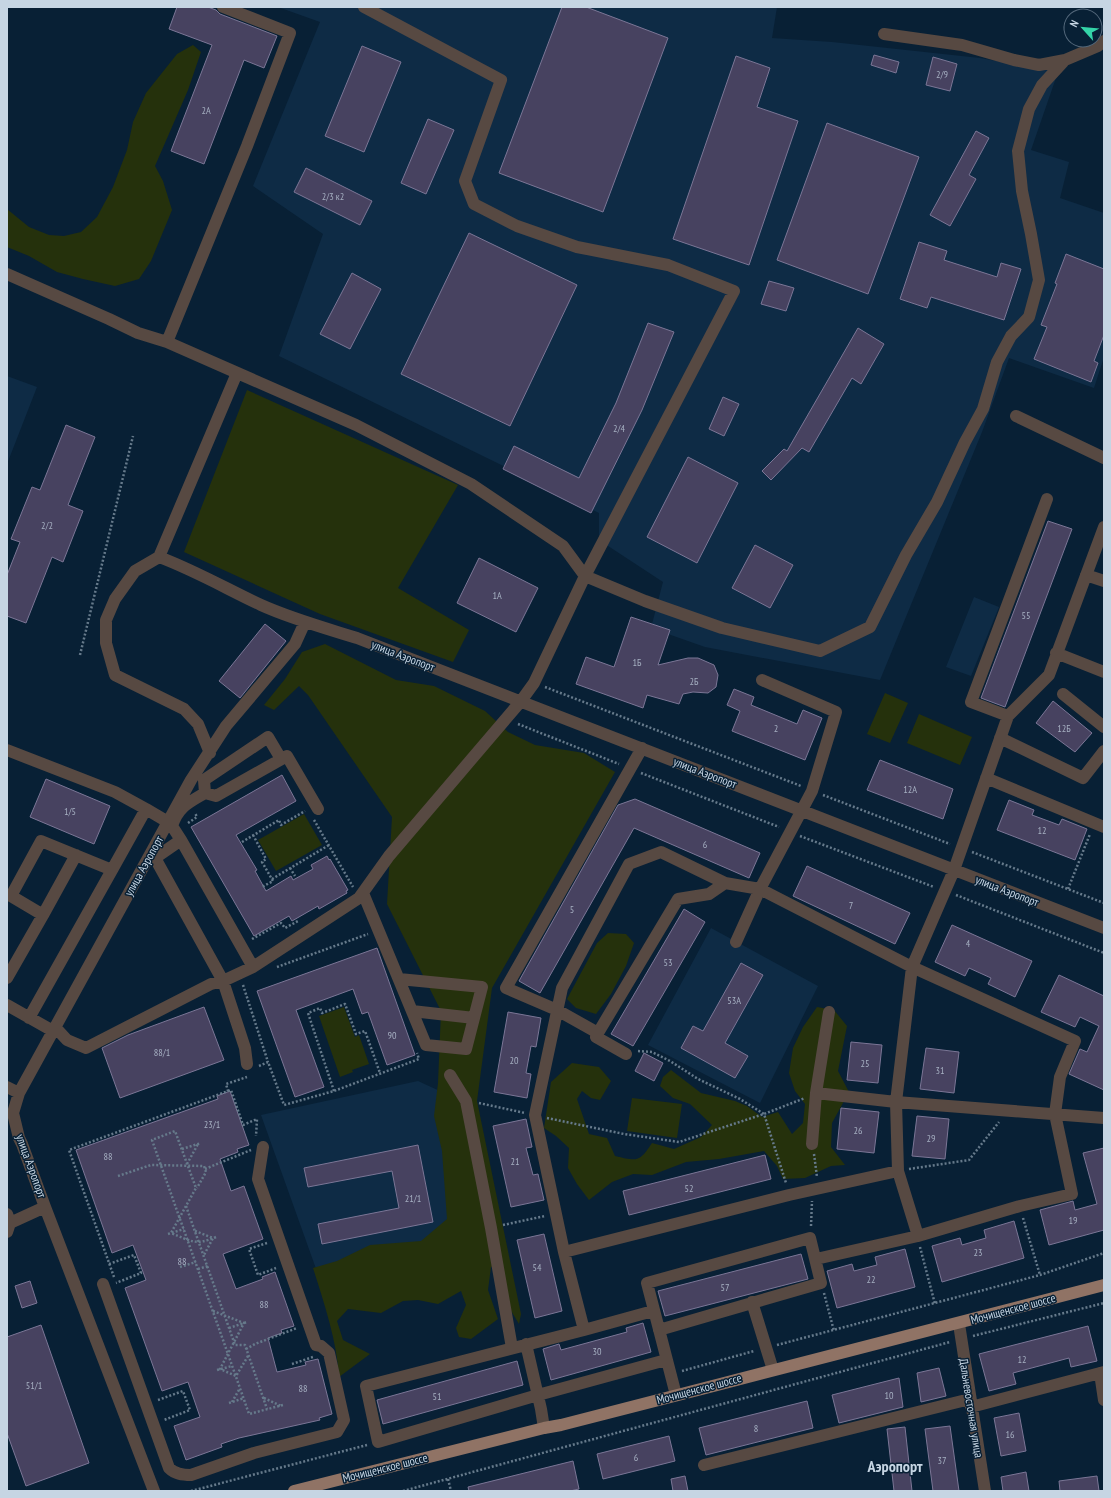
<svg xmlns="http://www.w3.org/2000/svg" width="1111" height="1498" viewBox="0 0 1111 1498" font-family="'PT Sans Narrow',sans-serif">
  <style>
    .built { fill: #0e2b45 }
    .green { fill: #25310c }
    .building { fill: #474260; stroke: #7b7696 }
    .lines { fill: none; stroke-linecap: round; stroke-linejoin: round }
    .path { stroke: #667a8b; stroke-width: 2.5; stroke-dasharray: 2 2; stroke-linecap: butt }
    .minor { stroke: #574942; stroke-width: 12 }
    .major { stroke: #907365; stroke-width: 12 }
    .labels { text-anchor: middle; stroke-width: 3; stroke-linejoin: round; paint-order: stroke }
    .number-label { font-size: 10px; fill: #a6b0c2 }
    .street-label { font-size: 12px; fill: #c6d5e3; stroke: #082035 }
    .district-label { font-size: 16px; font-weight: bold; fill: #c6d5e3; stroke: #082035 }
  </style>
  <rect width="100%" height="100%" fill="#082035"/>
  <path class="built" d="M278,7H777L772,38L832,42L980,58L1058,72L1031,150L1069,162L1060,198L1104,213V357L1094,388L1009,358L982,432L880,680L705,647L651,628L663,582L599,540V513L279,356L323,234L253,186L320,22Z
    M7,376L37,387L7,464Z
    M974,597L999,607L971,676L946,667Z
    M711,928L818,986L760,1103L648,1045Z
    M418,1081L455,1098L481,1259L329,1305L261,1115Z"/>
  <path class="green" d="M193,45L201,52L188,90L155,166L163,181L172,210L151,261L139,279L115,286L83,279L57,272L29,256L7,247V209L29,227L49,235L64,236L81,232L97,217L113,187L127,150L133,122L146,93L177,54Z
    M247,390L458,485L398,588L469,630L453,662L320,614L184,552Z
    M325,644L396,680L434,686L485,711L508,732L535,745L584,753L615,772L492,988L477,1101L521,1314L519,1324L507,1304L499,1265L491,1267L488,1290L498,1319L471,1339L459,1337L456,1328L466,1305L461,1291L438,1304L418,1300L403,1301L381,1313L348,1309L337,1321L343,1340L370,1354L339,1377C337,1341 324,1303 313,1268L337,1261L370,1245L421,1241L447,1219L442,1151L434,1116L438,1083L441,1011L387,904L392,817L308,695L299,686L274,710L264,705L285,679L302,652Z
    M885,693L908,703L890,743L867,734Z
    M919,714L972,737L960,765L907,743Z
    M304,814L322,845L276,871L258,840Z
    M608,933L626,934L634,943L626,966L611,994L596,1014L576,1008L567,999L597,943Z
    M344,1007L355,1037L359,1035L369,1064L352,1070L353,1072L340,1077L319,1016Z
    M817,1007L834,1010L847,1026L838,1071L849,1092L832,1123L831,1147L845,1165L831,1166L805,1178L783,1179L777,1166L764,1151L719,1159L686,1162L652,1175L633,1174L612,1182L589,1200L577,1184L568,1168L569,1148L556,1136L544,1128L551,1082L572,1063L599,1067L611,1081L600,1100L591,1098L582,1091L577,1099L589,1134L607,1138L615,1156C637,1161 639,1163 652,1143L674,1149L701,1137L712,1125L690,1104L673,1098L660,1086L663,1077L671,1070L701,1093L735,1101L747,1106L762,1117L778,1112L792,1134L803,1123L805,1104L795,1091L789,1073L793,1048L803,1027Z
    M632,1098L682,1104L677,1138L627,1131Z"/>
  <path class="building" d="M177,7H208L216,10L220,14L277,36L264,68L244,60L204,164L171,151L212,45L169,29Z
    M562,7H586L668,38L603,212L499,173Z
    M362,46L401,62L364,152L325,136Z
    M874,55L899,62L896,73L871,65Z
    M736,56L770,68L757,107L798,121L749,265L673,239Z
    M933,57L957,64L950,91L926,85Z
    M428,119L454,130L426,194L401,183Z
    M827,123L919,157L868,294L777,260Z
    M976,131L989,138L969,175L976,179L950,226L930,215Z
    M306,168L372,201L360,225L294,192Z
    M469,233L577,285L510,426L401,374Z
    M919,242L947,251L944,260L997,277L1001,263L1021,269L1004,320L931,297L927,308L900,299Z
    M1066,254L1104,269V335L1094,361L1098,363L1091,382L1034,359L1047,327L1041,325L1057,284L1055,283Z
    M352,273L381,289L350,349L320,334Z
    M769,281L794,288L786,311L761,304Z
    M648,323L674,332L642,410L591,513L503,469L514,446L579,478L616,403Z
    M858,328L884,344L861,384L852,378L809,452L802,448L771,480L762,471L784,449L787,451Z
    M723,397L739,404L724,436L709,429Z
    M66,425L95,437L68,505L83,511L63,562L52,557L26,623L7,616V575L20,542L11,539L32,487L40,490Z
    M688,457L738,483L697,563L647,537Z
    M1048,521L1072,529L1005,707L981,698Z
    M755,545L793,565L770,608L732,588Z
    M479,558L538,588L516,632L457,603Z
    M631,617L670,630L658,665L688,658H698L714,665L718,675L716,687L708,693L693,692L683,694L679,704L647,695L643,708L576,684L586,657L614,667Z
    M265,624L286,641L240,698L219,681Z
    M734,689L754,697L751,705L797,724L803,710L822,718L805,760L732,731L740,711L727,705Z
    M1053,701L1092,733L1075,752L1036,723Z
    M880,760L953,789L943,819L867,790Z
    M282,775L296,801L236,835L257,870L255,871L266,891L291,876L293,880L313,869L311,865L327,856L329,860L330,859L348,890L346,891L347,893L319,909L318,906L292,921L289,916L254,936L191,827Z
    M46,779L110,806L94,844L30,817Z
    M635,799L760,853L749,878L634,828L540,993L519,981L618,805Z
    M1009,800L1034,810L1032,815L1059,825L1062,819L1087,829L1075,860L997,830Z
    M807,866L910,913L895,944L793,896Z
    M684,909L705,922L633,1046L611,1034Z
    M952,925L1032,961L1015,997L988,984L991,978L969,968L965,976L935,962Z
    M377,948L415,1055L387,1065L368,1012L362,1014L353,989L296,1010L324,1087L295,1097L257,991Z
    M741,963L763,975L725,1043L748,1056L735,1078L681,1048L693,1026L703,1031Z
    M1059,975L1104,996V1090L1069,1074L1080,1049L1087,1052L1099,1026L1080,1017L1075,1027L1041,1012Z
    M204,1007L224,1060L120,1098L102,1048L128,1035Z
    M508,1012L541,1018L536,1047L531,1046L526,1073L531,1074L527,1098L494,1092Z
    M851,1042L882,1045L878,1083L847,1080Z
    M926,1048L959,1052L954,1093L920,1089Z
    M644,1053L663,1063L654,1081L635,1071Z
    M230,1091L249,1145L237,1149L238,1152L220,1159L231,1191L244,1186L263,1239L223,1254L236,1289L263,1279L262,1277L275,1272L294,1326L281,1330L282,1333L268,1338L277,1372L306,1365L305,1362L318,1359L332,1414L319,1418L320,1420L239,1438L221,1444L222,1447L186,1460L174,1426L200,1417L188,1382L162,1391L125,1288L146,1280L133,1245L112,1253L76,1150L218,1099L217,1096Z
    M841,1108L879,1112L874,1153L837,1149Z
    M917,1116L949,1119L945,1159L912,1156Z
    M526,1119L532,1147L526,1148L533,1175L538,1174L544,1200L511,1207L493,1126Z
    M418,1145L433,1222L322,1244L318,1224L399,1208L392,1171L308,1187L304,1168Z
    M1104,1148V1230L1049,1245L1040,1210L1073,1201L1075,1210L1097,1204L1083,1153Z
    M765,1155L771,1179L629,1215L623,1191Z
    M1014,1221L1024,1258L942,1282L932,1246L960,1238L962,1245L986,1238L984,1230Z
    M544,1234L562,1311L535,1318L517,1240Z
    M905,1249L915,1287L837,1308L827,1271L852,1264L854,1271L877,1265L875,1257Z
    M801,1254L808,1279L665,1316L658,1291Z
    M30,1281L37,1303L22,1308L15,1286Z
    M643,1323L651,1352L551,1380L543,1349L559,1344L561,1350L627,1332L626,1328Z
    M41,1325L89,1463L26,1486L7,1433V1337Z
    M1088,1326L1097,1361L1071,1367L1069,1358L1013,1373L1016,1384L989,1391L979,1354Z
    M517,1361L523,1385L383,1424L377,1400Z
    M939,1368L946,1396L921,1402L917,1373Z
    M899,1378L903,1407L839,1423L832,1395Z
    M807,1401L813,1428L706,1455L699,1428Z
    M1019,1413L1026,1451L1001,1456L994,1418Z
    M950,1426L959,1491H933L925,1429Z
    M905,1427L912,1491H894L887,1429Z
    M669,1436L675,1461L603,1479L597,1454Z
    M573,1461L579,1489L570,1491H469L468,1487Z
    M1026,1472L1029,1491H1003L1001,1477Z
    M685,1476L688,1491H673L671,1479Z
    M1097,1476L1099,1491H1060L1059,1481Z"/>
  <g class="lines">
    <path class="path" d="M80,655L133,436
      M545,687L801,786
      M518,724L619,764
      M641,773L779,827
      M823,795L950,844
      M314,820L353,887
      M188,823L197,817L195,813
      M253,835L266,859L262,862L273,881L262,887
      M800,836L934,887
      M242,842L279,820L281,825L305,811
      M972,852L1104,903
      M290,868L295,876
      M272,879L329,845
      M1068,889L1090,834
      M956,895L1104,953
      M252,939L281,923L285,928L298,921
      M277,967L368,934
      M243,985L268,1062
      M638,1051L652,1052L670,1061L698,1079L740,1099L764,1114L786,1183
      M259,1066L268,1062L284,1105L334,1091L419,1059L417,1053
      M228,1091L231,1090L243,1125L257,1119L256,1136
      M334,1091L308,1013L320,1008L322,1013L345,1004L356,1034L365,1031L380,1073
      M479,1103L525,1113
      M547,1118L624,1134L679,1142L764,1114L805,1098
      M182,1149L201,1143
      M814,1154L817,1177
      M187,1164L198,1144
      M205,1169L251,1150
      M909,1169L969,1160L999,1122
      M118,1176L151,1165L204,1166L206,1172L197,1188
      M186,1206L235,1345H245L267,1409
      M1023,1218L1040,1275
      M503,1225L545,1216
      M811,1226L812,1201
      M195,1231L213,1238L204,1255
      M168,1234L184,1229
      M216,1237C195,1246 191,1241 171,1233L196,1188L175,1131L152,1140C184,1231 217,1322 249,1414L283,1405
      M267,1243L249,1249L258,1275L276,1268
      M920,1247L935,1304
      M109,1264L134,1255L141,1273L116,1283
      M180,1267L196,1262
      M198,1269L208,1266
      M114,1277L69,1150L228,1091L226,1084L247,1077
      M824,1293L834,1331
      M213,1311L244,1323L220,1369L236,1376L248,1356
      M229,1328L247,1322
      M973,1336L1104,1303
      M777,1345L1040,1275L1104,1253
      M246,1349L255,1344L297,1328
      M292,1364L313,1357
      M217,1370L232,1366
      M682,1371L754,1351
      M264,1398L281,1406
      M158,1400L183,1391L190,1410L164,1420
      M232,1402L240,1388
      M229,1403L244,1398
      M448,1479L451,1491
      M191,1491L367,1445
      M403,1491L950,1342"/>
    <path class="minor" d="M223,7L290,33L247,146L167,342L356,425L471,484L563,546L585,576L645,601L722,628L820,651L870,627L906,555L937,502L965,442L983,409L997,362L1011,336L1029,317L1039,280L1031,234L1022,191L1018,151L1029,109L1042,85L1065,60L1098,46L1104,41
      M884,34L962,45L1014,60L1039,65L1065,60
      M7,274L109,319L138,333L167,342
      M1016,416L1104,458
      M1047,499L971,702L1008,716L954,870L912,967L896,1102L1104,1118
      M159,557L237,373
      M1086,575L1104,581
      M1056,653L1104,672
      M762,680L836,712L812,791L760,889L912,967L1075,1041L1060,1077L1055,1114L1072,1194L1020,1206L918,1236L816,1259
      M1063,694L1104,727
      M1008,716L1049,675L1104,527
      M1000,738L1083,778L1104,751
      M7,750L115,792L146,809
      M210,753L198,724L184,709L115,675L106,643V620L115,599L135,571L159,557C194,570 227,589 261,605C292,619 325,628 357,638L1104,928
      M986,778L1104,827
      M205,793L204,780L268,737L281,759
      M181,840L172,826C178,807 188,803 205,793L216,796L287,756L318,809
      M76,855L43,915L11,896L41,841L112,870L146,809L168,822
      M363,893L426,1045L466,1049L482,987L399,979
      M7,978L43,915
      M7,1005L53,1031
      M412,1011L474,1018
      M29,1018L112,870
      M55,1027L67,1040L86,1048L211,984L223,981L253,967L359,898L389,856L521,701L534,683L585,576L734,291L668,265L577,247L517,226L474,204L465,181L501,80L364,7
      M598,1033L557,1010L506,988L642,748
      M626,1054L596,1037L598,1033L678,899L709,894L725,883
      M247,1064L245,1048L223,981L155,858L181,840L253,967
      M450,1075L466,1101L491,1228L512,1348
      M7,1087L19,1093
      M816,1093L896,1102L898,1171L918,1236
      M812,1144L816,1093L829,1012
      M7,1214L10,1223L7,1232
      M10,1223L45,1207
      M564,1252L535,1115L562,988L629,864L661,852L725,883L760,889L736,942
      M103,1284L169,1468C175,1474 182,1475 191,1475L254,1453L337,1432L344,1420L329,1353L321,1346L316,1345L258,1179L263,1147
      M752,1302L773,1370
      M653,1311L584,1330L564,1252L789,1195L898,1171
      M959,1324L985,1491
      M584,1330L366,1386L378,1442L538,1395L666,1360
      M659,1330L821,1283L810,1238L647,1283L676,1395
      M526,1344L541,1409L544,1428
      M1100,1373L1104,1400
      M971,1407L1104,1372
      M704,1465L970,1399
      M154,1491L45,1207L22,1144L19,1138L13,1113L19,1093L191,780L226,726L295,644L305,622"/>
    <path class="major" d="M294,1491L544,1428L561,1425C742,1378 924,1333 1104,1285"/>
  </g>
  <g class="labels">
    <g class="number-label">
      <text x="942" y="78">2/9</text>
      <text x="206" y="114">2А</text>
      <text x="333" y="200">2/3 к2</text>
      <text x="619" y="432">2/4</text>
      <text x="47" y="529">2/2</text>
      <text x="497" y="599">1А</text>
      <text x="1026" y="619">55</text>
      <text x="637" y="666">1Б</text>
      <text x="694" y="685">2Б</text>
      <text x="776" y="732">2</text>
      <text x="1064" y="732">12Б</text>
      <text x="910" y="793">12А</text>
      <text x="70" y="815">1/5</text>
      <text x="1042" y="834">12</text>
      <text x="705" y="848">6</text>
      <text x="851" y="909">7</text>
      <text x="572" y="913">5</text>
      <text x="968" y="947">4</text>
      <text x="668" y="966">53</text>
      <text x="734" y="1004">53А</text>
      <text x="392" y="1039">90</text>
      <text x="162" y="1056">88/1</text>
      <text x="514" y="1064">20</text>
      <text x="865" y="1067">25</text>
      <text x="940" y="1074">31</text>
      <text x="212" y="1128">23/1</text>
      <text x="858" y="1134">26</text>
      <text x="931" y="1142">29</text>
      <text x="108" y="1160">88</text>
      <text x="515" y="1165">21</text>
      <text x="689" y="1192">52</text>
      <text x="413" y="1202">21/1</text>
      <text x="1073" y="1224">19</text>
      <text x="978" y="1256">23</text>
      <text x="182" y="1265">88</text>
      <text x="537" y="1271">54</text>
      <text x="871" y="1283">22</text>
      <text x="725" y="1291">57</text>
      <text x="264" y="1308">88</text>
      <text x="597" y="1355">30</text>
      <text x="1022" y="1363">12</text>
      <text x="34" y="1389">51/1</text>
      <text x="303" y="1392">88</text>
      <text x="889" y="1399">10</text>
      <text x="437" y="1400">51</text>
      <text x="756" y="1432">8</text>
      <text x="1010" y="1438">16</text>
      <text x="636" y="1461">6</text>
      <text x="942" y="1464">37</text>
    </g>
    <g class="street-label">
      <text transform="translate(403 656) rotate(21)" y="4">улица Аэропорт</text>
      <text transform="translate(705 773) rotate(21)" y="4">улица Аэропорт</text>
      <text transform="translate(144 866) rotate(-61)" y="4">улица Аэропорт</text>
      <text transform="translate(1007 891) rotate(21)" y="4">улица Аэропорт</text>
      <text transform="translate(31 1166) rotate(70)" y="4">улица Аэропорт</text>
      <text transform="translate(1013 1309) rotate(-15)" y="4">Мочищенское шоссе</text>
      <text transform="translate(699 1389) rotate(-15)" y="4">Мочищенское шоссе</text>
      <text transform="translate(971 1408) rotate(81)" y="4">Дальневосточная улица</text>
      <text transform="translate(385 1468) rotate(-14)" y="4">Мочищенское шоссе</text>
    </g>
    <g class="district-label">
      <text x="895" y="1472">Аэропорт</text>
    </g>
  </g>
  <rect width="1111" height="1498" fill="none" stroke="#c6d5e3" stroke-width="16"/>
  <g transform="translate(1083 28) rotate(297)"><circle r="19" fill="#082035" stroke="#54687b"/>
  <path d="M0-3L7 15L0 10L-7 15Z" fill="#34d4a8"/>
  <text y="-6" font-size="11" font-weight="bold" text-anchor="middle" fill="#c6d5e3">N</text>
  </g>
</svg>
